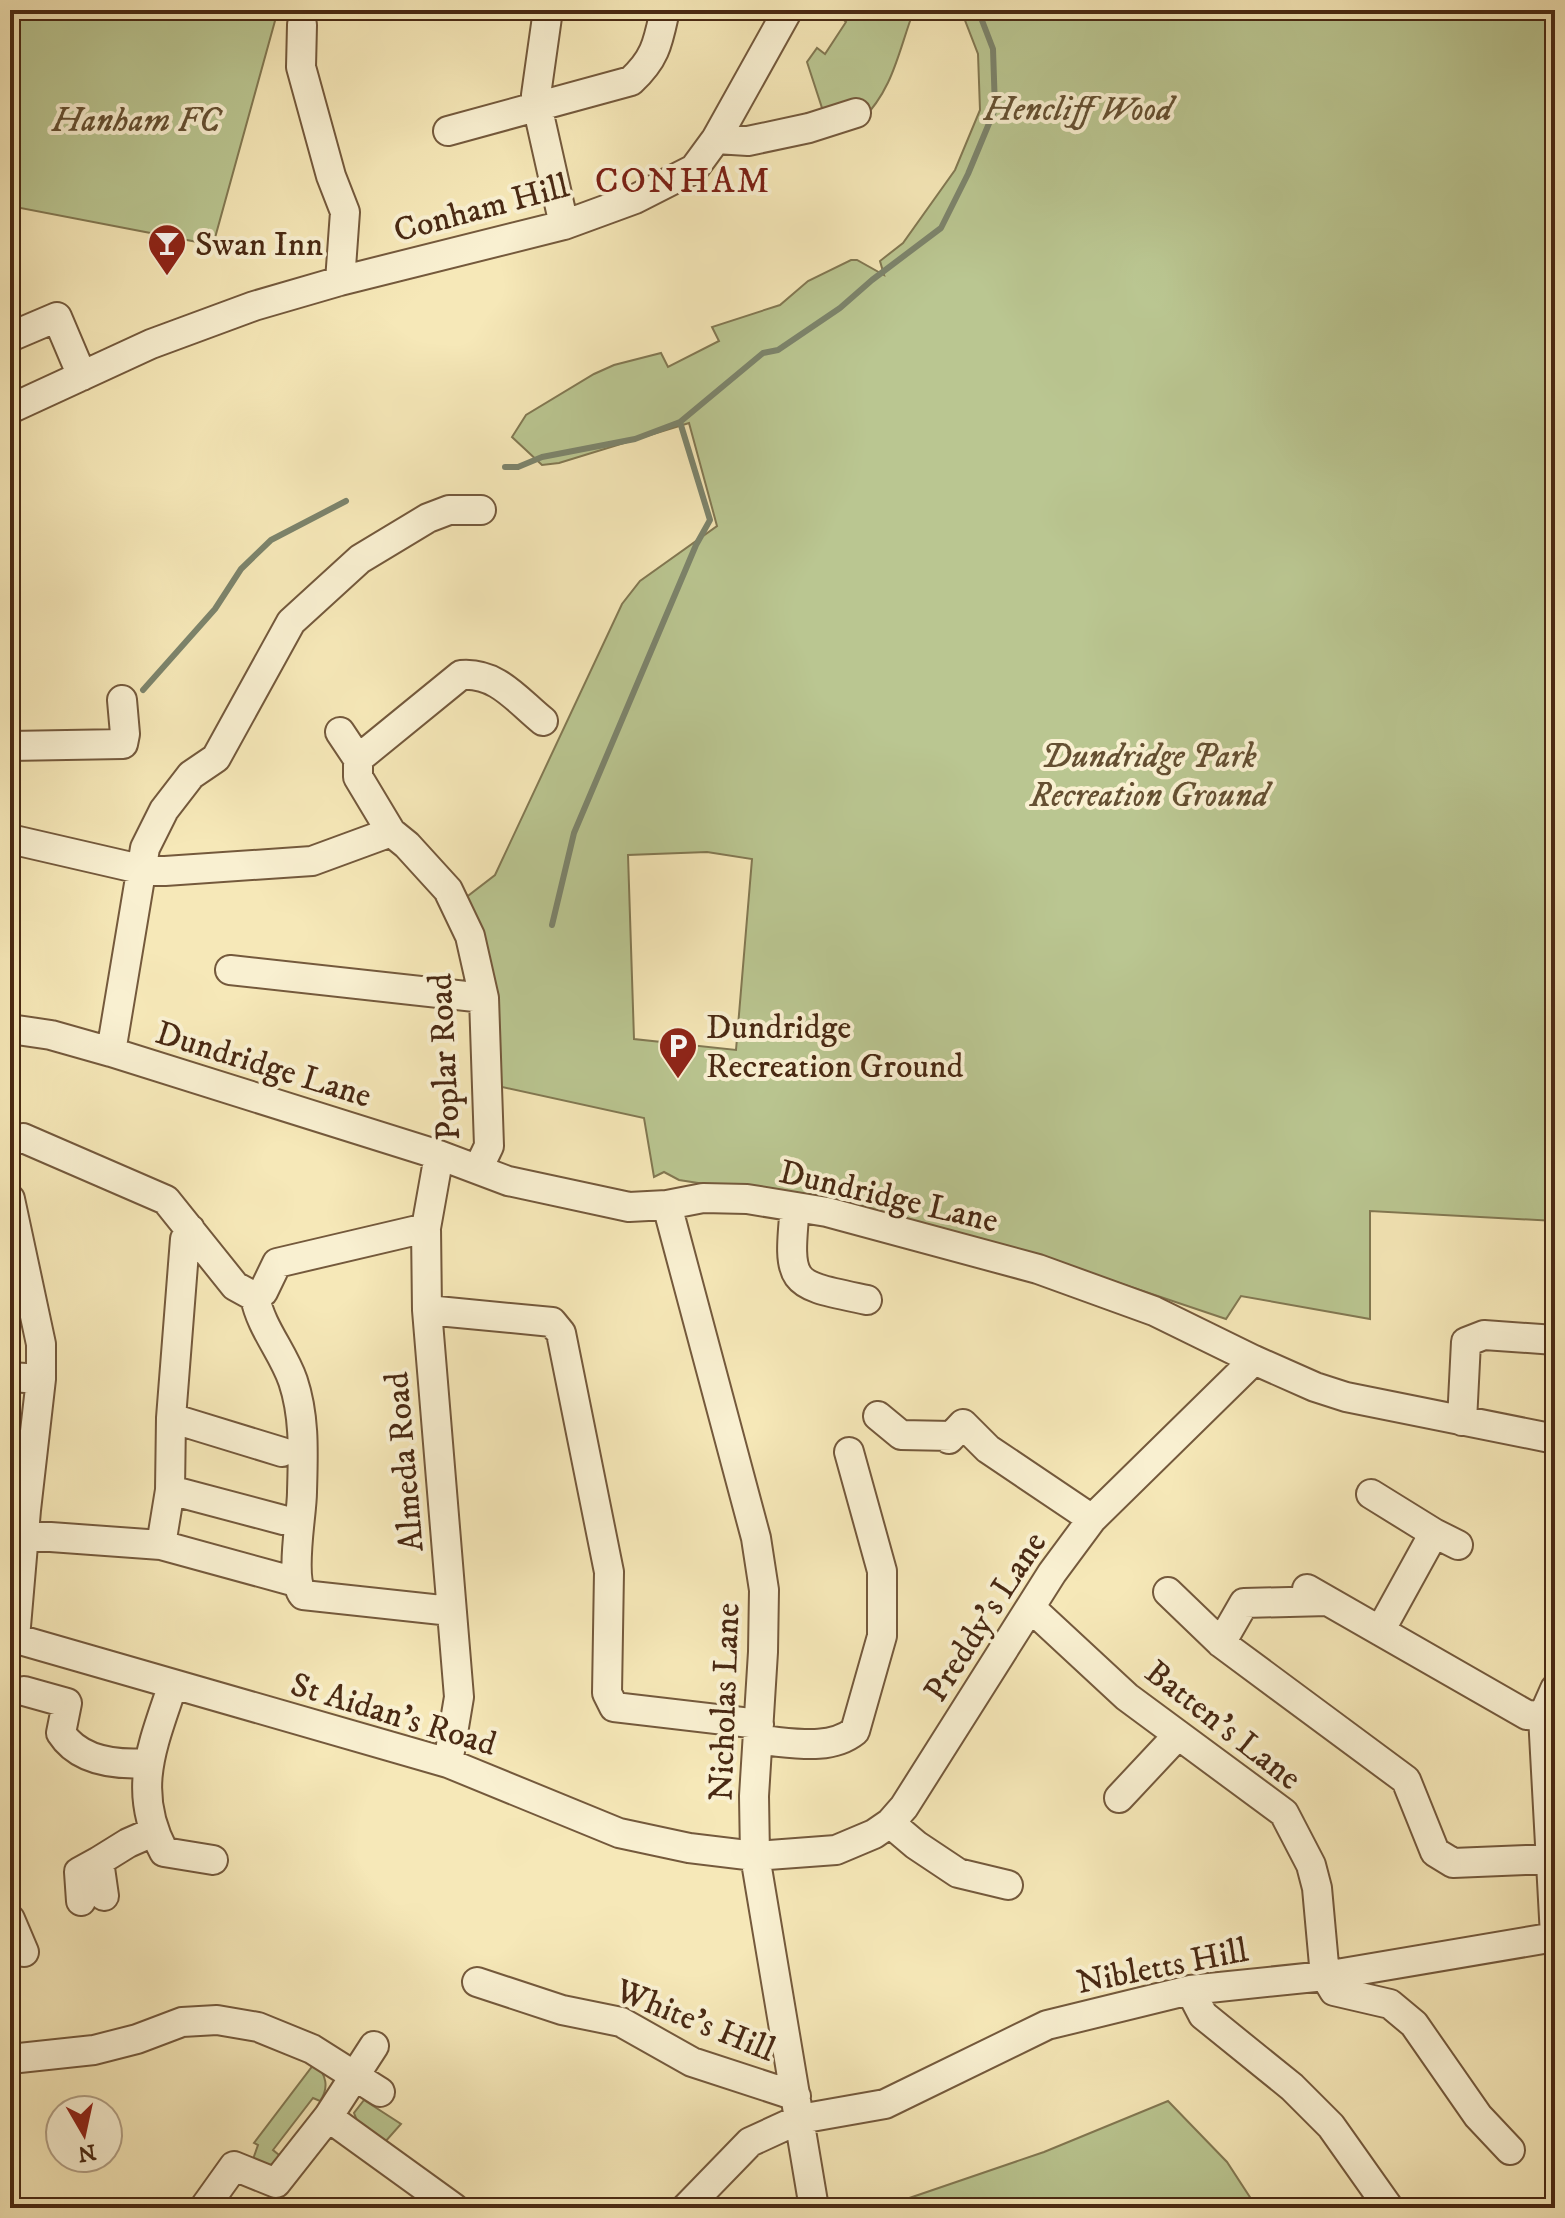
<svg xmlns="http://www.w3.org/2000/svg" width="1565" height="2218" viewBox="0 0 1565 2218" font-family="'IM FELL DW Pica',serif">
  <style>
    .green { fill: #bac691; stroke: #827852; stroke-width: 2; fill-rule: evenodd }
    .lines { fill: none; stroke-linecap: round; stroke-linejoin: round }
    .stream { stroke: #7c846c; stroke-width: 6 }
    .minor-casing { stroke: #74593c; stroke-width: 32 }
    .minor { stroke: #f9f0d1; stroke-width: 28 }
    .labels { text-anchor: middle; stroke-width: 8; stroke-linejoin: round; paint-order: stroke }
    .park-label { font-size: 34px; font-style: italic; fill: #655032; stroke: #f9f0d1 }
    .street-label { font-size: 34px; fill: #492913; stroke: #f9f0d1 }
    .poi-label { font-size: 34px; fill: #492913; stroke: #f9f0d1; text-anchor: start }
    .neighbourhood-label { font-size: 36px; letter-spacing: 2px; fill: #7a1f14; stroke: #f9f0d1 }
  </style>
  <rect width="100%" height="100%" fill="#f6e8b8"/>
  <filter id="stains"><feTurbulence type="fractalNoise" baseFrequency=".0025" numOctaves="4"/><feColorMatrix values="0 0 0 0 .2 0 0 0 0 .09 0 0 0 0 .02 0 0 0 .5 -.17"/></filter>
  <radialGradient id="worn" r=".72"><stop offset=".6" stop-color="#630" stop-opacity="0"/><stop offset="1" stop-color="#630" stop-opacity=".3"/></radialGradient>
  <path class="green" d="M10,10H278L213,245L10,206Z
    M840,10H914C898,52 894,88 861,121L800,125L822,108L807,62L817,48L825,54L846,22L842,18Z
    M961,10H1555V1221L1370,1211V1319L1241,1296L1226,1319L1039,1256L813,1201L679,1180L664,1172L654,1177L644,1118L493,1085L464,899L495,875L622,604L640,581L717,526L689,423L559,463L542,465L512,437L526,415L594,374L614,365L661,353L668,367L719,341L712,327L780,305L808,281L851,260H857L884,275L880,261L903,243L955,170L980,110L978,54ZM707,852L752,859L736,1050L634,1039L628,855Z
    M314,2064C327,2074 329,2088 320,2101L313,2098L273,2150L284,2159L275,2167L252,2162L258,2145L254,2143Z
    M364,2100L401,2124L385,2142L360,2128L354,2113Z
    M1168,2101L1227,2162L1257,2208H880L1044,2152Z"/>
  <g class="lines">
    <path class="stream" d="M505,467H518L542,457L635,439L680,422L763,353L778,350L840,308L872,280L941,228L968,174L995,109L993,49L978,10
      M143,690L215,609L241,569L271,540L346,501
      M552,925L574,833L696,545L710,520L680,422"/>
    <defs>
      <path id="minor" d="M548,10L536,95L537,105L564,225
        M302,25L301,67L331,176L345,212L340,281
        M448,131L631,81C656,58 658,42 665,10
        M716,139L748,141L809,128L856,113
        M10,337L57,317L82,376
        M10,409L151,344L254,306L340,281L564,225L635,199L694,169L716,139L788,10
        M340,732L358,759
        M10,746L123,744L125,734L122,700
        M10,839L140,869L165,871L312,861L391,832
        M230,970L484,998
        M10,1029L51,1035L111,1052L439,1155L508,1181L629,1207L667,1205L703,1198L747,1199L827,1212L1038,1269L1154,1311L1254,1360L1315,1387L1346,1397L1555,1439
        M111,1052L145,848L164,810L191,775L216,758L291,622L360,559L428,518L449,510H481
        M10,1140L23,1138L166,1200L235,1286L255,1297C261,1328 283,1352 293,1381C305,1417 303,1454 302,1492C302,1516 289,1577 303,1595L451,1611
        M439,1155L426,1228L427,1310L459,1697L448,1763
        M478,1169L489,1146L484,998L470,936L448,890L407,845L391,832L358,777V759L461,675C497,672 517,700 543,721
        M10,1199L41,1344V1379L26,1510L15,1638
        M667,1205L756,1538L764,1590L763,1652L754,1796L755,1856L814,2208
        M795,1207C787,1287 791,1284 867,1300
        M255,1297L263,1292L277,1263L426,1228
        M427,1310L552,1322L561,1333L609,1572L607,1693L614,1707L759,1724
        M10,1377L41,1379
        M878,1416L901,1435L952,1436
        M171,1418L282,1452
        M1462,1421L1466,1342L1484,1335L1555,1340
        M949,1439L963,1424L988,1449L1092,1519
        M170,1490L283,1520
        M1371,1494L1434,1533L1380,1631
        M1434,1533L1458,1545
        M23,1535L161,1545L296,1582
        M161,1545L170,1490L171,1418L185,1239L190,1229
        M1307,1589L1527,1715L1543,1716
        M1168,1592L1221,1643L1406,1780L1435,1852L1453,1863L1551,1859
        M1031,1608L1127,1697L1284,1813L1311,1865L1317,1888L1325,1976L1334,1991L1390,2004L1414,2024L1478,2116L1510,2150
        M10,1637L448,1763L619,1833L689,1848L755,1856L836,1850L874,1834L890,1823L904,1807L1052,1573L1092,1519L1254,1360
        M1221,1643L1244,1603L1328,1601
        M173,1684C153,1745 131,1790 164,1852L213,1860
        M1555,1689L1543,1716L1555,1936
        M24,1691L67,1703L61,1733C79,1761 116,1765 147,1763
        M758,1740C790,1742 829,1752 855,1731L882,1636V1571L849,1452
        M1119,1798L1178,1735
        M890,1823L916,1845L958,1873L1008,1885
        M104,1896L99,1861L128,1843L153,1832
        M81,1901L79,1872L99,1861
        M10,1919L24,1952
        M477,1982L562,2010L621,2022L692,2062L796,2096
        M1190,1990L1203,2015L1292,2087L1331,2126L1389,2208
        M10,2059L94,2050L137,2039L182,2022L217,2020L258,2027L312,2049L380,2092
        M328,2117L454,2208
        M204,2208L234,2166L276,2183L328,2117L374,2046
        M686,2208L750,2142L800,2119L885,2104L1047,2025L1190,1990L1325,1976L1555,1937"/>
    </defs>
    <use href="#minor" class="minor-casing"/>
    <use href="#minor" class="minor"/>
  </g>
  <defs>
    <symbol id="bar-pin" viewBox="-11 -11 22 30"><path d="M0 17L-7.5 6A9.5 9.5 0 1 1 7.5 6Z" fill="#8f2418" stroke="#f9f0d1"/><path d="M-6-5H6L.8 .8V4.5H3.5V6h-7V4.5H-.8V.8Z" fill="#fff"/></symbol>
    <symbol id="parking-pin" viewBox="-11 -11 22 30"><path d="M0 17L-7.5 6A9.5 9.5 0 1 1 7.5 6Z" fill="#8f2418" stroke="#f9f0d1"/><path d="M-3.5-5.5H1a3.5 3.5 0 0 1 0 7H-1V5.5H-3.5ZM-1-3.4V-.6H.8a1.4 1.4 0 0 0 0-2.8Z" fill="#fff"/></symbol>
  </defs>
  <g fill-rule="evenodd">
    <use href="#bar-pin" x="145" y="221" width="44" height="60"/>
    <use href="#parking-pin" x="656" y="1024" width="44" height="60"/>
  </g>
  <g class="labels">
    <g class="park-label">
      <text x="1078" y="120">Hencliff Wood</text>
      <text x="136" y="131">Hanham FC</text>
      <text x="1149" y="767">Dundridge Park<tspan x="1149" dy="39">Recreation Ground</tspan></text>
    </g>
    <g class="street-label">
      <text transform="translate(481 207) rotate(-15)" y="12">Conham Hill</text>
      <text transform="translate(443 1057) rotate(-93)" y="12">Poplar Road</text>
      <text transform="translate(264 1063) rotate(17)" y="12">Dundridge Lane</text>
      <text transform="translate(889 1195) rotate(13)" y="12">Dundridge Lane</text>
      <text transform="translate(403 1462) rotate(-95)" y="12">Almeda Road</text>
      <text transform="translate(984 1616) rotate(-57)" y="12">Preddy's Lane</text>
      <text transform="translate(723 1702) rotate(-88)" y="12">Nicholas Lane</text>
      <text transform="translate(394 1713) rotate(17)" y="12">St Aidan's Road</text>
      <text transform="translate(1224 1724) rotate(38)" y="12">Batten's Lane</text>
      <text transform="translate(1162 1965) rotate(-11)" y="12">Nibletts Hill</text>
      <text transform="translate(696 2019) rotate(22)" y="12">White's Hill</text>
    </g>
    <g class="poi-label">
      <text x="195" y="255">Swan Inn</text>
      <text x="706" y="1038">Dundridge<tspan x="706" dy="39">Recreation Ground</tspan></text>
    </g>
    <g class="neighbourhood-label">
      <text x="683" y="192">CONHAM</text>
    </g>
  </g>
  <rect width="1565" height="2218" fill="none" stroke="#f6e8b8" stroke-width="40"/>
  <rect x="12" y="12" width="1541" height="2194" fill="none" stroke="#492913" stroke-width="4"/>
  <rect x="20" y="20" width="1525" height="2178" fill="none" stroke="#492913" stroke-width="2"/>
  <g transform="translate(84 2134) rotate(171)"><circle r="38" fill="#f9f0d1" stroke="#b3a085" stroke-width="2"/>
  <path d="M0-6L14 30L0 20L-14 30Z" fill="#8f2418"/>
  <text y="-12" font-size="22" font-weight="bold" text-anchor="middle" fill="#492913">N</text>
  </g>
  <rect width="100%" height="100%" filter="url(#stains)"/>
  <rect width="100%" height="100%" fill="url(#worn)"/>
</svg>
